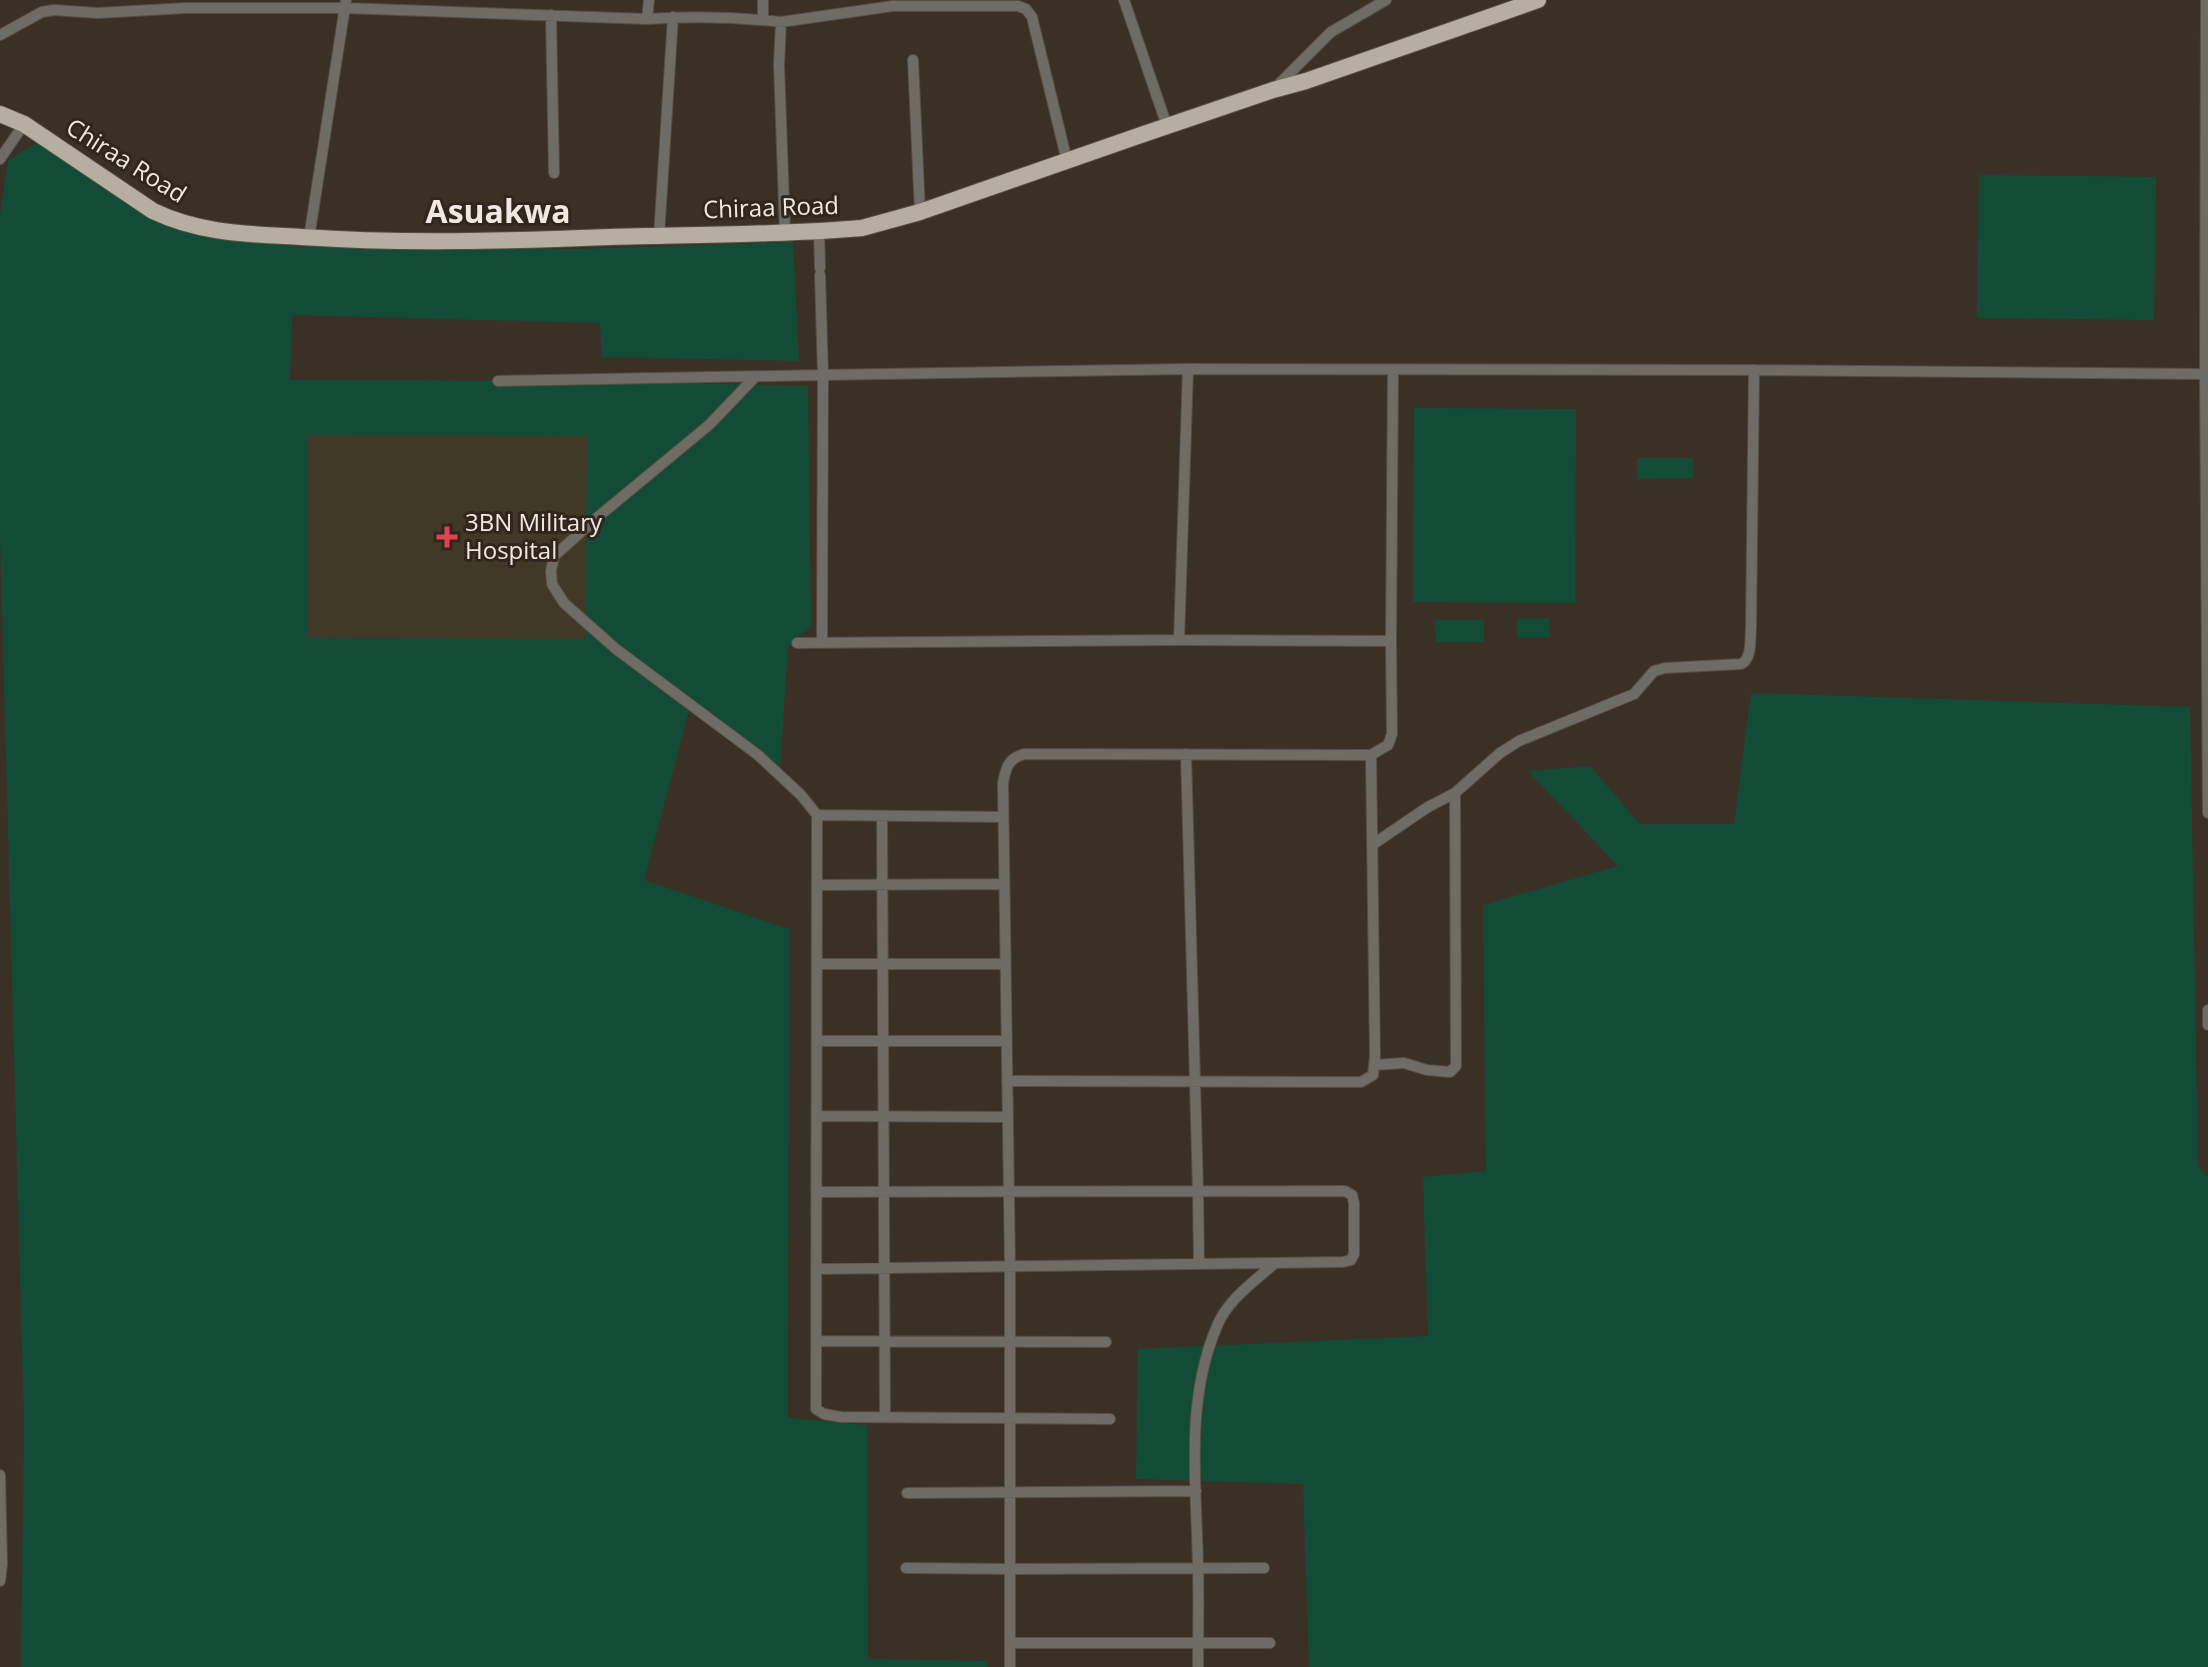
<svg xmlns="http://www.w3.org/2000/svg" width="2208" height="1667" viewBox="0 0 2208 1667" font-family="'Open Sans',sans-serif">
  <style>
    .medical { fill: #413928 }
    .green { fill: #124c37; fill-rule: evenodd }
    .lines { fill: none; stroke-linecap: round; stroke-linejoin: round }
    .minor-casing { stroke: #574e44; stroke-width: 12 }
    .trunk-casing { stroke: #574e44; stroke-width: 18 }
    .minor { stroke: #6f6c65; stroke-width: 10 }
    .trunk { stroke: #b6afa1; stroke-width: 16 }
    .health-dot { fill: #e0444e; stroke: #30261c; stroke-width: 3 }
    .labels { text-anchor: middle; stroke-width: 6; stroke-linejoin: round; paint-order: stroke }
    .street-label { font-size: 24px; fill: #f0e9e3; stroke: #30261c }
    .poi-label { font-size: 24px; fill: #f0e9e3; stroke: #30261c; text-anchor: start }
    .district-label { font-size: 32px; font-weight: bold; fill: #f0e9e3; stroke: #30261c }
  </style>
  <rect width="100%" height="100%" fill="#3a3026"/>
  <path class="medical" d="M308,435L587,436L586,640L307,638Z"/>
  <path class="green" d="M38,142L193,234L302,247L577,249L793,242L799,361L602,357L600,323L292,315L290,380L587,381L808,386L811,626L788,646L780,768L689,711L644,880L789,929L788,1418L867,1425L868,1659L987,1661V1667H21L24,1422L0,535V215L8,161ZM308,435L587,436L586,639L307,638Z
    M1979,175L2156,177L2154,320L1977,318Z
    M1414,408L1576,409L1575,603L1413,602Z
    M1637,458H1693V478L1637,479Z
    M1549,618L1550,637L1518,638L1517,619Z
    M1435,620H1484V642H1436Z
    M1751,693L2190,707L2198,1166L2208,1178V1667H1309L1303,1484L1136,1479L1138,1349L1428,1336L1423,1177L1486,1171L1483,905L1618,866L1528,771L1590,766L1640,824H1734Z"/>
  <g class="lines">
    <defs>
      <path id="minor" d="M1124,0L1167,126
        M2206,0L2205,374L2208,813
        M551,15L554,173
        M647,19L649,0
        M763,20V0
        M781,22L779,65L785,232
        M0,35L42,12L54,10L98,13L186,8H344L647,19C691,16 737,17 781,22L893,6H1018L1026,9L1032,17L1067,161
        M913,60L920,212
        M1277,86L1331,32L1386,0
        M0,159L24,124
        M819,231L820,268
        M659,236L673,17
        M309,238L346,0
        M820,275L823,375L1188,369L1754,370L2205,374
        M755,377L709,425L599,516L554,556L551,571L552,584L564,603L616,649L758,755L801,795L817,815L816,1409L824,1414L841,1417L1110,1419
        M498,381L823,375L822,643
        M1179,640L1188,369
        M797,643L1179,640L1391,641L1393,370
        M1186,754L1198,1191L1199,1264
        M817,815L1003,817
        M882,816L885,1417
        M1372,845L1428,807L1455,793L1500,753L1519,741L1634,694L1654,671L1665,668L1741,664C1752,659 1750,640 1751,628L1754,370
        M817,885L1004,884
        M817,964H1005
        M2208,1010V1025
        M817,1041H1006
        M1374,1065L1404,1063L1427,1070L1450,1072L1456,1066L1455,793
        M1007,1081L1341,1082H1361L1373,1075L1375,1056L1371,755
        M817,1116L1007,1117
        M816,1269L1343,1262L1351,1260L1354,1254V1203L1352,1195L1345,1191L816,1192
        M816,1341L1106,1342
        M0,1475L2,1564L0,1581
        M907,1493L1196,1491
        M906,1568L1010,1569L1264,1568
        M1010,1643H1270
        M1010,1667V1267L1003,783C1006,767 1008,759 1024,754L1371,755L1388,745L1392,734L1391,641
        M1198,1667C1198,1634 1199,1601 1198,1569C1197,1488 1184,1403 1217,1326C1228,1299 1254,1282 1275,1263"/>
      <path id="trunk" d="M0,114L24,124L153,211C201,234 249,234 301,237C404,244 507,241 610,237C685,235 760,235 835,230L862,228L920,212L1138,136L1273,90L1306,81L1538,0"/>
    </defs>
    <use href="#minor" class="minor-casing"/>
    <use href="#trunk" class="trunk-casing"/>
    <use href="#minor" class="minor"/>
    <use href="#trunk" class="trunk"/>
  </g>
  <path class="health-dot" d="M443 525h8v8h8v8h-8v8h-8v-8h-8v-8h8z"/>
  <g class="labels">
    <g class="street-label">
      <text transform="translate(126 161) rotate(32)" y="8">Chiraa Road</text>
      <text transform="translate(771 208) rotate(-2)" y="8">Chiraa Road</text>
    </g>
    <g class="poi-label">
      <text x="465" y="531">3BN Military<tspan x="465" dy="28">Hospital</tspan></text>
    </g>
    <g class="district-label">
      <text x="498" y="223">Asuakwa</text>
    </g>
  </g>
</svg>
